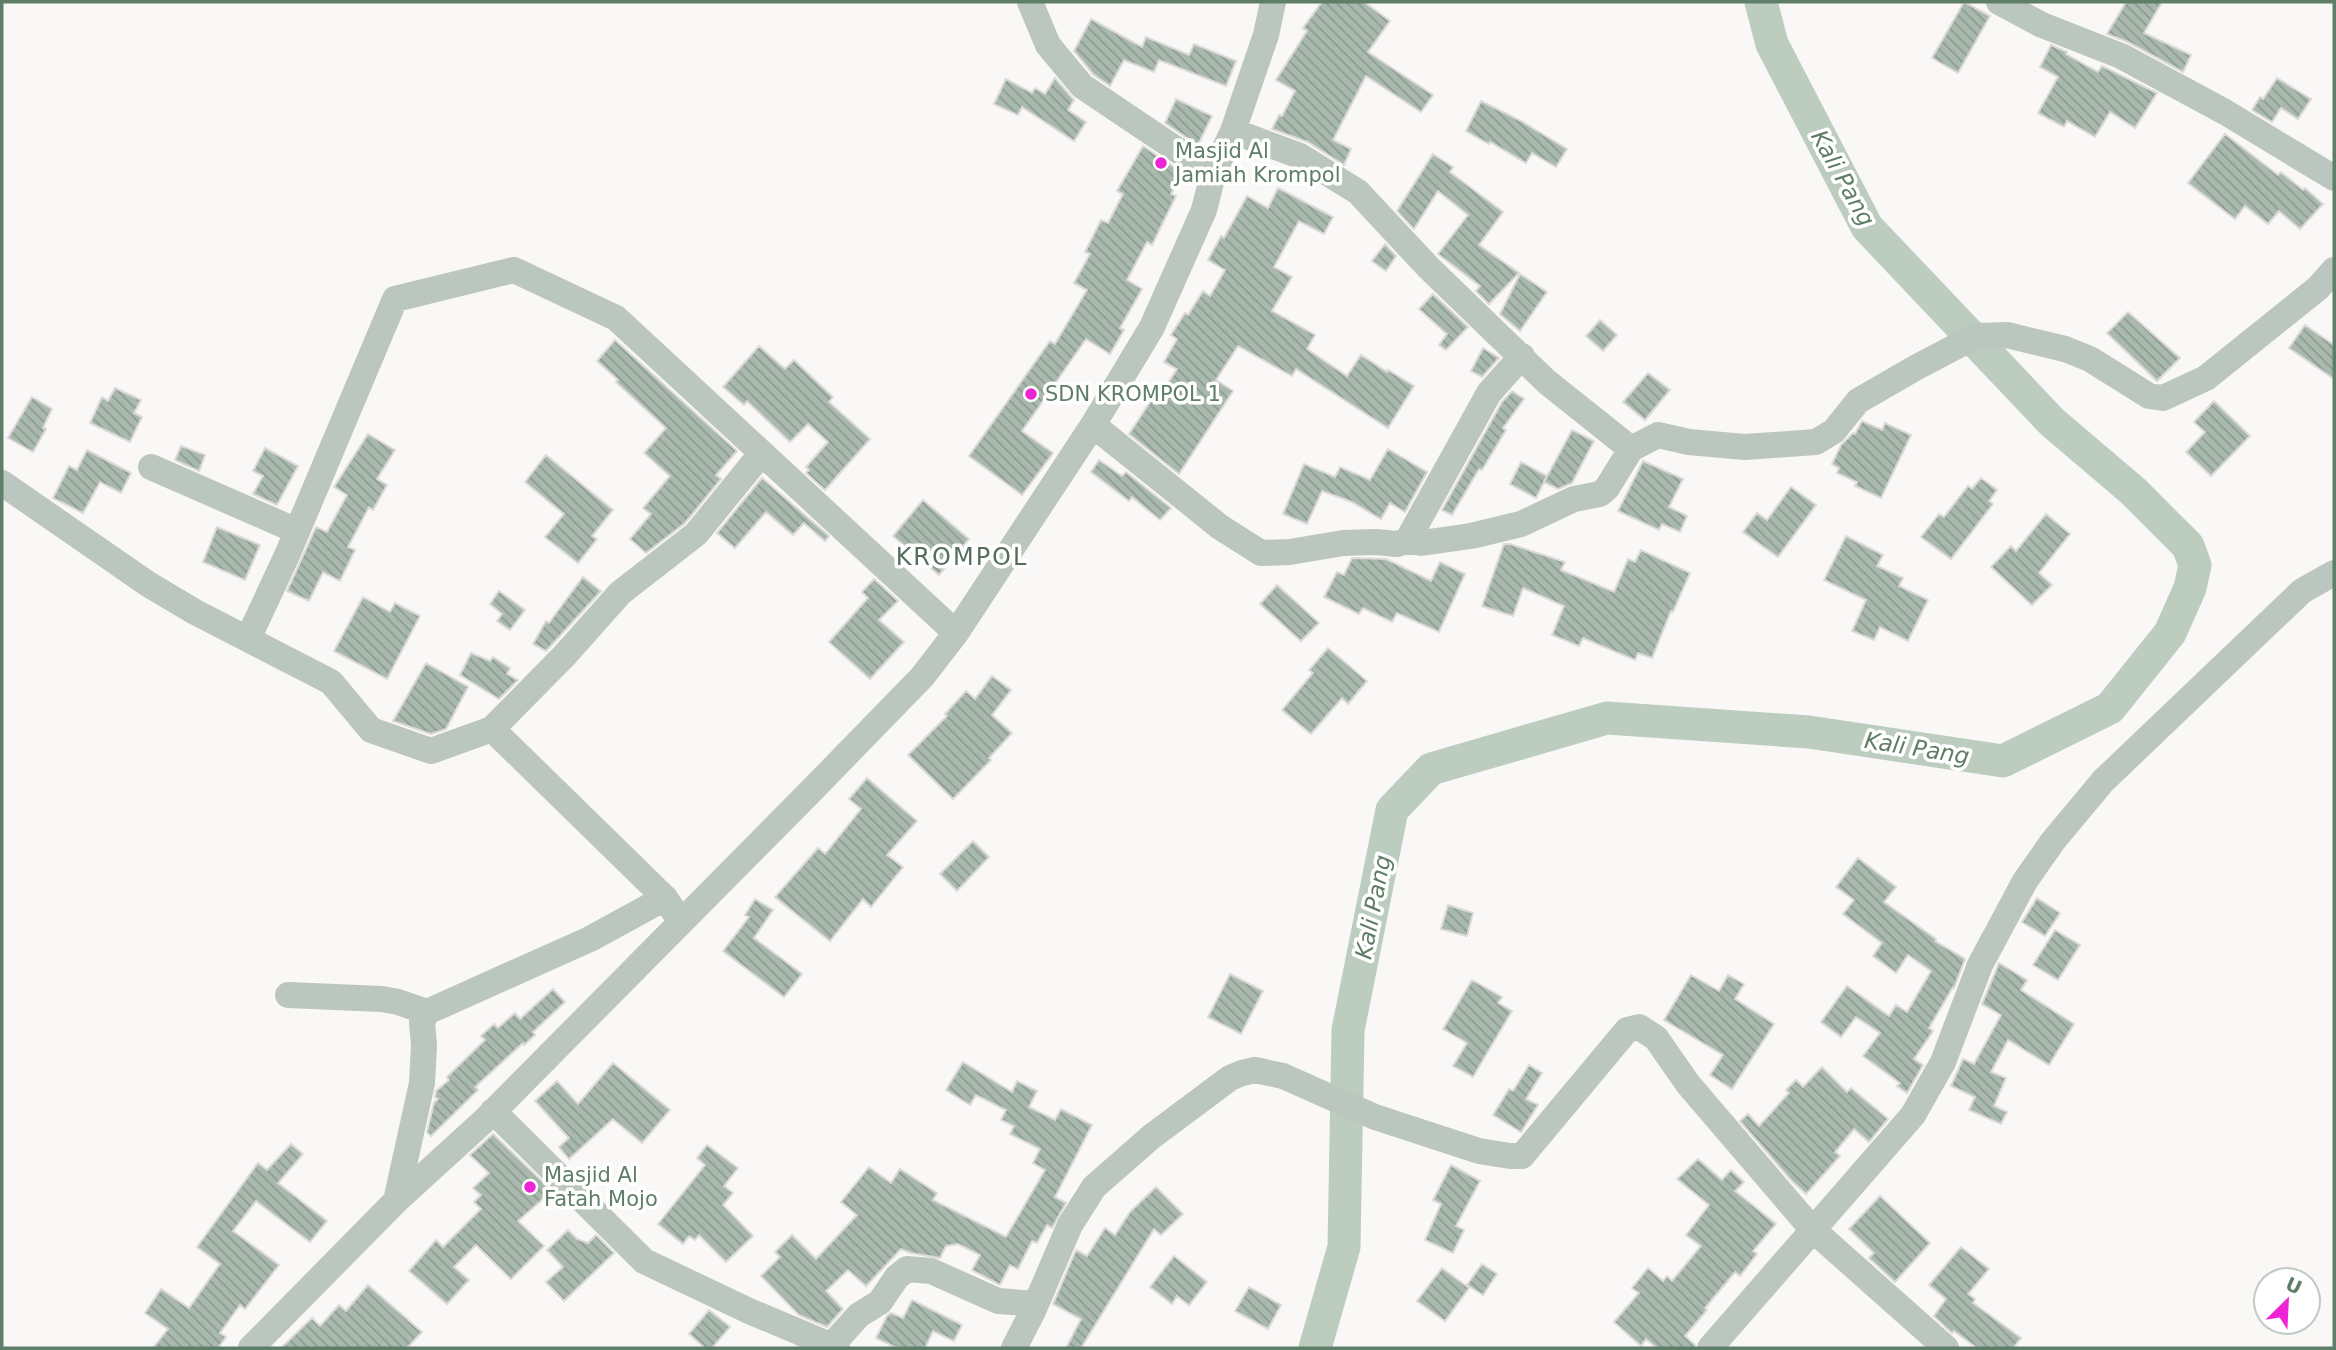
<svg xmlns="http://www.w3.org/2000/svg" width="2336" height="1350" viewBox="0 0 2336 1350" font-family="'DejaVu Sans',sans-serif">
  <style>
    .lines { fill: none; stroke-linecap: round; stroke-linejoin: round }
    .river { stroke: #bccdbf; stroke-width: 33 }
    .building { fill: url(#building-back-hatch); stroke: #dbd9d9; stroke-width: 2 }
    .minor { stroke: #bbc6be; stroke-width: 26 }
    .poi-dot { fill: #ee23d5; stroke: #fff; stroke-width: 2.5 }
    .labels { text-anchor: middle; stroke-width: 7; stroke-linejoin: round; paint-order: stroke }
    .poi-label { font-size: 21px; fill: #5e7e68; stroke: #fff; text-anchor: start }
    .water-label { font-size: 23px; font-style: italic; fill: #5e7d63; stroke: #fff }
    .quarter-label { font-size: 24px; letter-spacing: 2px; fill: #556e5e; stroke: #fff }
  </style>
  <defs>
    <pattern id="building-back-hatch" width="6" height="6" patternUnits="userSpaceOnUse" patternTransform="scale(1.75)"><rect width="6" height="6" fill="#a9b9ad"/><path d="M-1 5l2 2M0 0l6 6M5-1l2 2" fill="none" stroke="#8d9c91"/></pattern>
  </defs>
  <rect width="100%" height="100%" fill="#faf7f7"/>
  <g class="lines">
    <path class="river" d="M1315,1348L1344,1247L1348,1030L1392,810L1431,769L1607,718L1809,732L2003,761L2110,708L2170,633L2190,588L2195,565L2188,546L2133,491L2052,422L1867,227L1772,44L1761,2"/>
  </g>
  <path class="building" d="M1322,2H1364L1390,21L1368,52L1433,95L1421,112L1366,76L1333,140L1351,149L1344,165L1308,142L1272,129L1279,115L1282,116L1295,91L1276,80L1307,31L1303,28Z
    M1964,2L1990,16L1958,73L1932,58Z
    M2126,2H2162L2144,33L2191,55L2183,72L2128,42L2107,34Z
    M1091,19L1142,47L1146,37L1189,55L1194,44L1236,61L1226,86L1159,60L1154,72L1124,60L1110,86L1093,74L1074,51Z
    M2051,45L2067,52L2066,54L2098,72L2102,66L2157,93L2135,128L2110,112L2095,137L2067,121L2064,127L2038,113L2058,77L2040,67Z
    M1055,78L1074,100L1068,110L1086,122L1074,141L1022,107L1018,115L994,104L1006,79L1032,93L1035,88L1045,94Z
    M2277,78L2311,99L2298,119L2281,108L2272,122L2252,110L2260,97L2263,99Z
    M1176,99L1212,116L1198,145L1165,123Z
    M1481,101L1521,121L1567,149L1556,167L1532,153L1526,163L1490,142L1489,144L1466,131Z
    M2225,134L2278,175L2281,172L2303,190L2305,188L2323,204L2300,229L2279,211L2268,224L2245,206L2235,219L2188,183Z
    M1143,146L1183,173L1171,194L1176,196L1152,245L1147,242L1127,280L1142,289L1120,328L1124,330L1110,354L1086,339L1022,431L1053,453L1022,495L969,456L1050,341L1055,344L1087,290L1074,283L1090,254L1085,252L1101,220L1108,223L1123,194L1117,191Z
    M1433,154L1453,167L1450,172L1503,212L1479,245L1519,273L1489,304L1476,291L1480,286L1438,254L1468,215L1438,191L1414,229L1397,211Z
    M1278,188L1333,217L1324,234L1299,221L1274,267L1292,277L1272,311L1315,335L1307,349L1347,376L1361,355L1387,372L1388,370L1414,386L1388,428L1296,369L1292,376L1238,346L1216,380L1233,391L1179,474L1129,434L1156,393L1160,395L1177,369L1164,362L1177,339L1171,335L1185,313L1188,315L1203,291L1210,296L1225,270L1208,260L1221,236L1224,238L1247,196L1268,208Z
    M1385,244L1396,256L1386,271L1372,261Z
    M1520,274L1547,292L1520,331L1500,314Z
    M1433,294L1468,327L1446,350L1439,345L1447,334L1419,309Z
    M2128,312L2180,358L2157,381L2107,333Z
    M1600,320L1617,335L1603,351L1586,336Z
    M2305,325L2334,345V379L2289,348Z
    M615,340L737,451L716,475L721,479L685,523L646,553L630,539L651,514L643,508L670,476L644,453L666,428L616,382L618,380L597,361Z
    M759,346L785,369L794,360L833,397L829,402L870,439L825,490L806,473L809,470L806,467L828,442L808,424L790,442L747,401L744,405L723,387Z
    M1483,348L1499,358L1482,377L1471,371Z
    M1648,373L1670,390L1645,420L1623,402Z
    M115,388L141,400L134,413L142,417L130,442L90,423L102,397L108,401Z
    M1512,391L1524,399L1503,428L1506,430L1482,470L1479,469L1452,515L1442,510L1502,402Z
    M32,397L52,409L43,428L46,429L33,452L8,438Z
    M2214,401L2250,436L2211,476L2186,452L2205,432L2194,422Z
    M1862,421L1882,430L1885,423L1911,435L1881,498L1855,486L1857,482L1837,473L1839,468L1832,464L1841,445L1853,433L1855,434Z
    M1572,430L1594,441L1572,483L1558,489L1544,482Z
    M368,434L395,450L377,479L387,485L373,510L369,507L348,547L355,550L340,581L323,572L309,601L287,591L316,527L327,532L347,495L334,487Z
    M181,446L205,455L199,471L175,460Z
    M265,448L298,466L277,505L253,494L263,476L253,471Z
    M1388,449L1427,472L1405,512L1390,503L1381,519L1352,502L1322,491L1307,524L1283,514L1304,464L1335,477L1340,467L1370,480Z
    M87,450L131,473L121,493L100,482L83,513L53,498L69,466L77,470Z
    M546,455L613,510L592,536L597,539L578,563L545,537L564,514L525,482Z
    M1099,460L1122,476L1126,472L1171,508L1160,520L1132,497L1129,501L1091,472Z
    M1643,461L1683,479L1669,507L1687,516L1680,532L1662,524L1659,530L1618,511Z
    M1521,462L1547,476L1536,498L1510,484Z
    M762,478L829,536L825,541L804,523L793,535L766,512L735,548L717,533Z
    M1981,478L1997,490L1989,501L1993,504L1951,559L1921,537L1939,514L1944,517L1968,486L1972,489Z
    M1791,487L1816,505L1778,557L1743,532L1757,513L1767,520Z
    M923,500L969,539L939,575L893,536Z
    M2046,514L2070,534L2039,573L2052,585L2032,605L1991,567L2011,546L2016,551Z
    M217,527L260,545L245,580L203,562Z
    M1846,536L1883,555L1877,566L1903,578L1899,586L1928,600L1908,641L1880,627L1874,640L1852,631L1866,600L1824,580Z
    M1504,544H1510L1565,562L1561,570L1614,592L1628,559L1635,562L1641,550L1690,573L1673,612L1671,611L1652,658L1638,653L1635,660L1583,638L1579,646L1552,635L1564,606L1523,588L1513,616L1482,606Z
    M1352,558L1386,559L1431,581L1440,562L1465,574L1439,632L1397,613L1392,622L1363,608L1359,614L1324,597L1337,572L1344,575Z
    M583,577L601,591L546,651L533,644L546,621L549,623Z
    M874,579L898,601L879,620L904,642L870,679L829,642L868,598L862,592Z
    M1277,585L1319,623L1301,641L1260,604Z
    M499,591L525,610L510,630L497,621L502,614L490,604Z
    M363,597L390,612L395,603L420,616L387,679L334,651Z
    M1328,648L1367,681L1348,704L1342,698L1311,734L1282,710L1313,673L1309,670Z
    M471,653L490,661L493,657L510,668L507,674L518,680L499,699L460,675Z
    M426,663L468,687L446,729L431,734L393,721Z
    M992,676L1011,690L992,715L1012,733L989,758L991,760L953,799L908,755L947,716L945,714L966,691L975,699Z
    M867,778L917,821L887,855L903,867L871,907L863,899L830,941L775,897L818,848L825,854L861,809L849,799Z
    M973,841L989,857L957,891L940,874Z
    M1858,858L1896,887L1884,902L1936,939L1935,941L1965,959L1954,988L1953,987L1929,1028L1933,1031L1914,1059L1923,1065L1907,1093L1897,1086L1900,1083L1863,1056L1880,1033L1856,1017L1841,1037L1821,1022L1847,986L1889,1016L1896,1005L1907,1012L1931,971L1908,955L1896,973L1873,956L1882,943L1843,914L1854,900L1836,887Z
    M2037,898L2060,913L2045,936L2022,922Z
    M755,899L773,910L754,938L802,974L784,997L723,951L749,917L745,915Z
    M1448,905L1473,913L1467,936L1441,929Z
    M2055,930L2080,945L2058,980L2033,965Z
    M1999,963L2027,980L2021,990L2074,1024L2049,1065L2008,1040L1991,1072L2006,1078L1994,1106L2007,1112L2001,1124L1969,1110L1975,1097L1951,1086L1963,1059L1974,1064L2001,1015L1982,1004Z
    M1230,974L1263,991L1241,1034L1208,1017Z
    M1691,975L1719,991L1728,975L1744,984L1735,999L1774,1024L1732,1089L1710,1075L1723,1055L1664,1020Z
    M1472,980L1502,997L1498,1003L1512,1011L1473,1077L1453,1066L1467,1043L1443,1029Z
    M553,989L565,1002L533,1032L535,1035L524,1045L523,1043L475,1087L478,1090L431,1136L427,1132L434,1103L438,1099L435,1097L436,1091L449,1080L447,1077L485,1040L481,1036L494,1024L498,1028L515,1013L520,1019Z
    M963,1062L1012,1092L1017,1081L1037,1091L1029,1107L1055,1120L1061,1109L1092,1125L1055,1197L1066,1203L1052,1228L1047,1225L1037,1243L1032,1241L1018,1269L1010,1265L1000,1285L972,1270L980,1255L958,1244L946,1246L940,1258L911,1253L901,1249L866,1286L848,1270L826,1291L843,1309L827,1327L799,1315L761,1276L780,1257L775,1252L792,1235L816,1259L857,1215L841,1202L869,1167L891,1183L900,1169L937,1193L933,1200L1006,1237L1045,1170L1033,1163L1040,1149L1010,1134L1014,1126L1001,1120L1006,1110L976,1095L970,1105L946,1090Z
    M613,1063L670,1110L642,1143L613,1119L569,1159L559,1147L569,1138L535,1101L557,1081L578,1104Z
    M1529,1065L1542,1073L1526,1099L1538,1105L1521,1132L1493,1115L1509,1089L1513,1091Z
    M1822,1067L1847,1092L1851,1088L1888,1119L1869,1142L1854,1129L1835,1152L1840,1156L1806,1194L1791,1180L1740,1121L1748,1114L1759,1126L1789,1093L1786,1090L1796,1080L1803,1087Z
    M493,1134L552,1191L518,1221L544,1246L511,1279L476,1245L454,1267L469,1280L447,1304L409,1271L436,1240L443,1247L481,1209L474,1202L481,1195L473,1188L489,1173L470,1155Z
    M291,1144L303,1154L278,1183L327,1221L310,1242L256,1201L233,1231L279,1265L245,1309L240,1305L220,1333L226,1337L218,1348H153L168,1329L145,1313L161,1289L189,1308L220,1264L197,1247L258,1163L267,1170Z
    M707,1145L738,1168L724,1186L733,1193L723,1205L753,1236L726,1262L699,1235L695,1240L689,1236L683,1244L658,1224L705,1165L697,1158Z
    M1698,1159L1722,1180L1731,1170L1744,1182L1735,1191L1776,1224L1753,1251L1757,1254L1740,1276L1735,1272L1705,1308L1707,1310L1685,1336L1695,1345V1348H1657L1646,1339L1641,1346L1614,1322L1639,1293L1632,1288L1648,1268L1663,1281L1667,1276L1672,1281L1701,1246L1686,1235L1709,1205L1677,1179Z
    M1451,1165L1480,1181L1456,1226L1464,1230L1453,1253L1425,1240L1441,1204L1433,1200Z
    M1156,1187L1183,1214L1161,1235L1154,1229L1081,1348H1066L1081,1319L1053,1304L1076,1250L1087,1256L1105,1228L1115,1235L1130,1212Z
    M1880,1196L1930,1243L1895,1282L1869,1258L1874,1253L1849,1229Z
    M568,1230L577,1239L588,1243L596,1235L614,1253L564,1301L546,1282L563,1267L547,1250Z
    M1961,1247L1989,1269L1968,1294L1975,1299L1973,1303L2021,1338L2013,1348H1977L1954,1331L1952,1333L1934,1316L1946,1299L1929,1285Z
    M1174,1256L1207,1282L1189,1305L1177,1296L1172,1304L1150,1287Z
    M1482,1264L1497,1274L1483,1295L1467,1285Z
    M1442,1268L1469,1288L1445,1321L1417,1301Z
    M368,1285L422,1332L407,1348H281L312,1318L320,1326L339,1305L346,1311Z
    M1249,1287L1281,1305L1268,1329L1235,1311Z
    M912,1300L962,1325L954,1341L933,1331L925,1348H897L876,1338L887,1316L891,1313L903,1318Z
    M709,1310L730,1327L712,1348H705L689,1334Z"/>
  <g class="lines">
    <path class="minor" d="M1030,2L1048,45L1082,86L1213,174
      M1999,2L2042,25L2121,56L2225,112L2334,178
      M1233,131L1300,156L1358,192L1428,267L1547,382L1631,449
      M1093,425L1220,527L1261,553L1290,552L1343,543L1376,542L1397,544L1407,541L1421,543L1471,536L1521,524L1574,499L1600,494L1607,488L1631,449L1658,435L1689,442L1745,447L1816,442L1834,431L1858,401L1917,367L1976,336L2007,335L2065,349L2090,359L2149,396L2163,398L2206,378L2318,288L2334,270
      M151,467L297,531
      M2,483L148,584L195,612L331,682L371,730L431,751L492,729L665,898L681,922
      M1407,541L1489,393L1522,356
      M248,639L288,553L395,299L514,270L616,318L956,633
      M492,729L564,656L620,593L696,534L761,454
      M288,995L382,999L398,1002L427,1012
      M493,1111L644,1261L749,1311L837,1348
      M396,1201L422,1083L424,1045L422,1022L427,1012L590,939L665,898
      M831,1346L859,1315L880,1302L897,1277L907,1269L931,1271L998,1301L1036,1304
      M251,1348L396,1201L486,1119L810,792L922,677L956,633L1093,425L1152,327L1204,210L1213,174L1233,131L1266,35L1273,2
      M1014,1348L1033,1311L1070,1225L1094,1187L1151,1137L1230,1078L1242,1073L1255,1070L1283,1076L1375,1117L1479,1151L1510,1156H1522L1627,1030L1639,1027L1656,1038L1688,1084L1812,1229L1946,1348
      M1710,1348L1913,1115L1943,1062L1980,965L2025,881L2053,841L2103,781L2302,591L2334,573"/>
  </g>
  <g class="poi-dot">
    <circle cx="1161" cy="163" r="7"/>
    <circle cx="1031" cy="394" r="7"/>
    <circle cx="530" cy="1187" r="7"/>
  </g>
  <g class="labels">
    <g class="poi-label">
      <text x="1175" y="158">Masjid Al<tspan x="1175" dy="24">Jamiah Krompol</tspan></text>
      <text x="1045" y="401">SDN KROMPOL 1</text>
      <text x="544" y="1182">Masjid Al<tspan x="544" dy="24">Fatah Mojo</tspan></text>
    </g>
    <g class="water-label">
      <text transform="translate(1843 178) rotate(61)" y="8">Kali Pang</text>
      <text transform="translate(1917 748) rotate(9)" y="8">Kali Pang</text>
      <text transform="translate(1373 907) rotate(-79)" y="8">Kali Pang</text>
    </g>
    <g class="quarter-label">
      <text x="962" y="565">KROMPOL</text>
    </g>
  </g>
  <rect width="2336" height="1350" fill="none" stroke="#5e7e68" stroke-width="7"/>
  <g transform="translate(2287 1301) rotate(24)"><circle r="33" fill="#ffffff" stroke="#bfcbc3" stroke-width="2"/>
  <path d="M0-5L12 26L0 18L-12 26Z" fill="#ee23d5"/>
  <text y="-10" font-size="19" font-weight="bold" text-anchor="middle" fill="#5e7e68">U</text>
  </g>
</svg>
